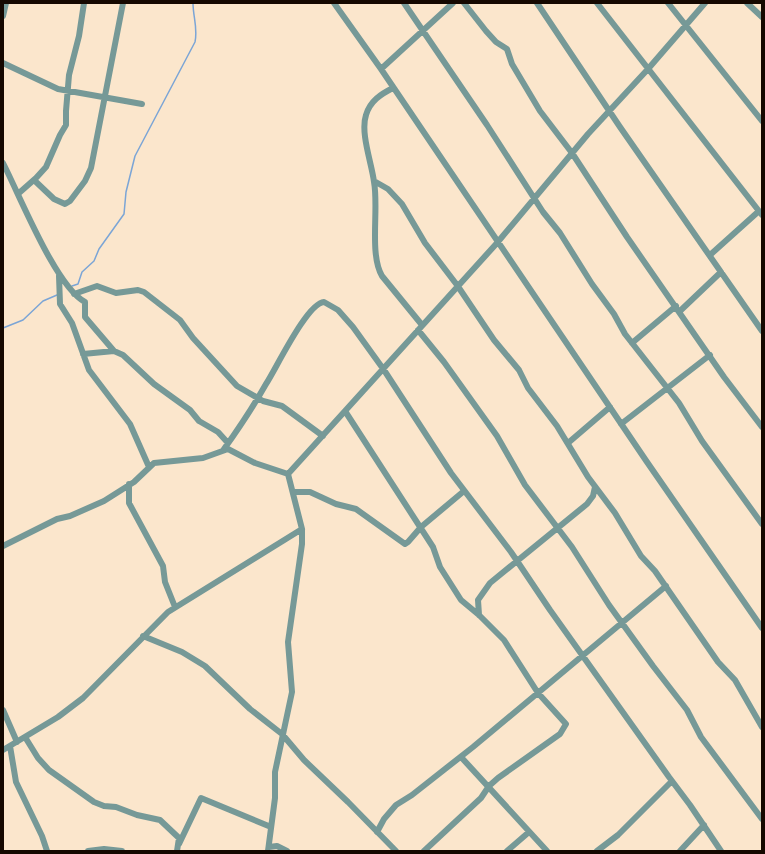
<svg xmlns="http://www.w3.org/2000/svg" width="765" height="854" viewBox="0 0 765 854" font-family="'PT Serif',serif">
  <style>
    .lines { fill: none; stroke-linecap: round; stroke-linejoin: round }
    .stream { stroke: #7ba5d6; stroke-width: 1.5 }
    .minor { stroke: #769997; stroke-width: 6 }
  </style>
  <rect width="100%" height="100%" fill="#fbe6cc"/>
  <g class="lines">
    <path class="stream" d="M72,286L78,284L82,272L94,261L99,249L124,214L126,192L135,156L195,42C198,28 193,17 193,3
      M3,328L23,320L43,301L57,295"/>
    <path class="minor" d="M334,3L381,69L647,462L762,628
      M404,3L487,125L543,212L560,233L592,284L614,314L625,334L679,403L702,441L762,524
      M464,3L486,31L496,42L507,49L512,64L540,111L572,153L627,237L724,377L762,427
      M537,3L620,127L762,331
      M597,3L762,215
      M668,3L762,121
      M747,3L762,17
      M3,16L6,3
      M3,63L58,89L142,104
      M381,69L453,3
      M393,88C381,94 370,101 366,115C360,133 372,164 374,182C379,208 369,254 382,276L422,325
      M3,163C20,196 56,287 85,302V317L114,351
      M34,180L54,199L65,204L70,201L85,181L91,168L123,3
      M374,181L388,189L402,204L425,243L457,285L494,340L519,370L528,388L557,426L588,477L615,513L641,556L655,571L718,662L735,680L762,727
      M19,193L36,178L46,167L60,135L66,125V111L69,75L79,36L84,3
      M710,255L759,211
      M59,276L60,304L72,323L89,370L130,424L149,467
      M74,294L97,286L116,293L138,290L144,292L180,320L193,338L237,386L263,401L282,406L323,436
      M680,311L721,272
      M418,330L444,362L497,436L525,485L572,547L609,605L653,666L687,710L701,737L762,819
      M632,343L676,306
      M83,354L114,351L123,355L154,384L190,410L199,421L218,432L228,443
      M345,411L433,547L440,567L461,600L479,615L504,640L538,693L566,724L560,734L498,778L489,786L481,798L424,851
      M621,424L710,355
      M568,443L610,407
      M224,449C239,428 253,407 266,384C276,369 307,303 324,302L338,310L353,327L384,370L451,473L511,552L550,610L669,777L690,805L721,851
      M288,474L497,243L588,134L648,69L705,3
      M129,484V503L163,566L165,582L175,607
      M294,492H310L336,504L356,509L405,544L408,542L421,527L464,491
      M3,546L57,519L70,516L104,501L134,482L154,463L203,458L228,449L255,463L288,474
      M479,615L478,600L490,583L587,504L593,496L595,487
      M143,636L182,652L205,666L250,709L282,734L304,760L348,802L396,851
      M3,710L17,742
      M25,737L38,758L49,770L94,802L104,806L116,807L137,815L160,820L179,838L177,851
      M10,746L16,782L42,836L47,851
      M3,750L58,717L83,698L168,612L302,529
      M461,757L547,851
      M377,832L384,819L396,805L412,795L473,747L666,586
      M179,844L201,798L271,827
      M269,847L277,846L287,851
      M88,851L104,849L122,851
      M268,851L275,798V772L292,692L288,642L302,544V529L288,474
      M507,851L529,832
      M597,851L618,835L672,781
      M680,851L704,825"/>
  </g>
  <rect width="765" height="854" fill="none" stroke="#150800" stroke-width="8"/>
</svg>
